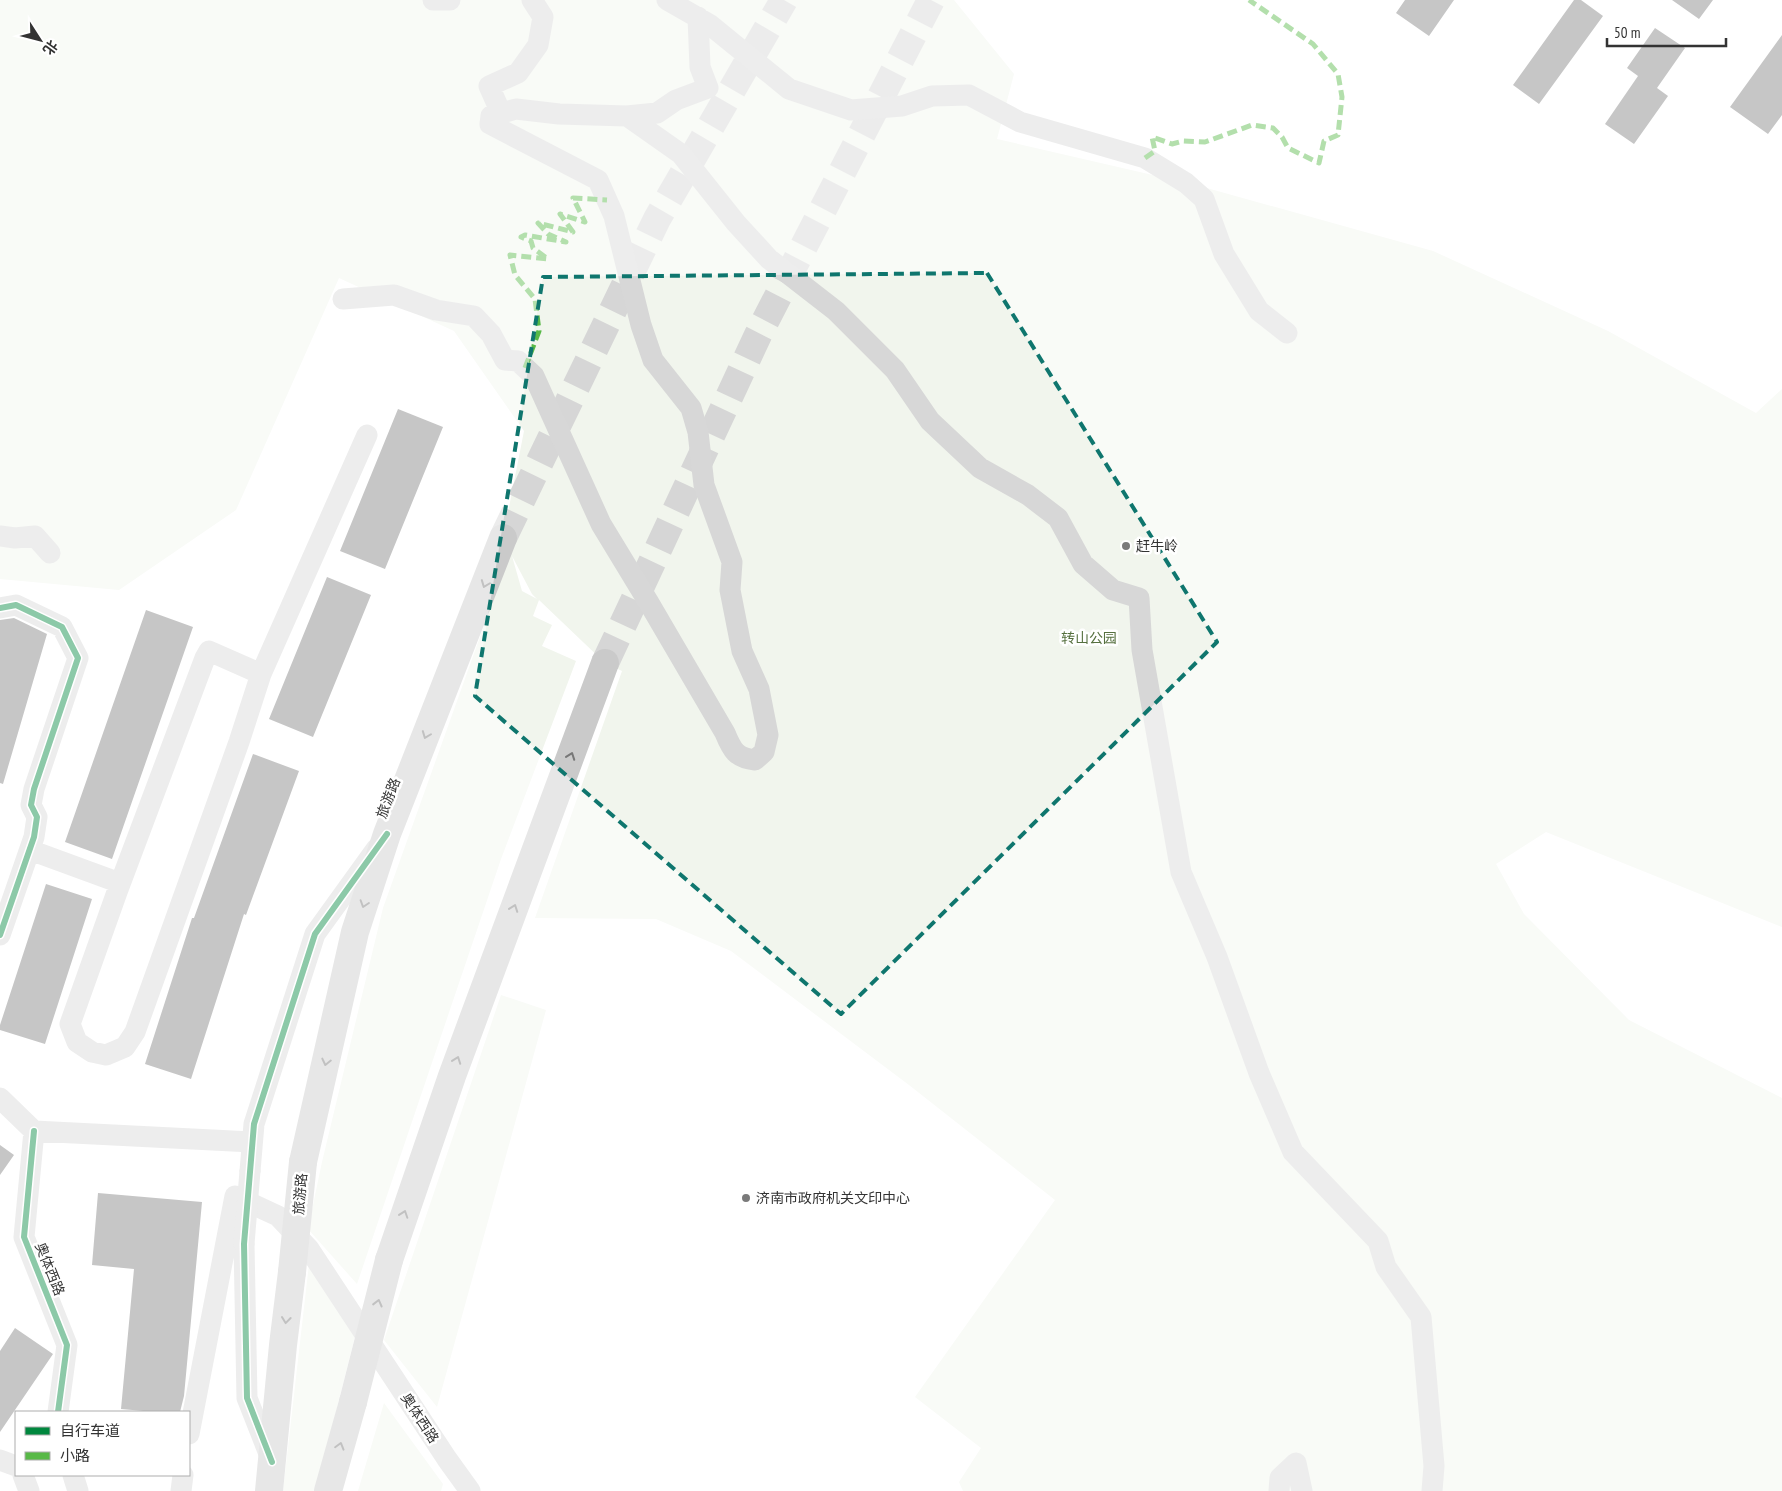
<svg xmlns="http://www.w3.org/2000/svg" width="1782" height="1491" viewBox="0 0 1782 1491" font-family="'PT Sans Narrow','Noto Sans SC',sans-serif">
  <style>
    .green { fill: #f1f5ed; fill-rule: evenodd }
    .building { fill: #818181 }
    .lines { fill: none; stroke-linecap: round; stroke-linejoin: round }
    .major-tunnel { stroke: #d6d6d6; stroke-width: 28; stroke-dasharray: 28 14; stroke-linecap: butt }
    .minor { stroke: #d7d7d7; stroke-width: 21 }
    .major { stroke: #cacaca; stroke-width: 28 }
    .minor-bridge { stroke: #d7d7d7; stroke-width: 21 }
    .major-bridge { stroke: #cacaca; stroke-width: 28 }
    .quiet { stroke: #58b947; stroke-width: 5; stroke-dasharray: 10 5; stroke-linecap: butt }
    .cycleway-casing { stroke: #fff; stroke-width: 9 }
    .cycleway { stroke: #00873e; stroke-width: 6 }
    .oneway { stroke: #777 }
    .marked { fill: none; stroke: #0f766e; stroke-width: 4; stroke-dasharray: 10 6; stroke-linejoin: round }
    .poi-dot { fill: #7a7a7a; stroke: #fff; stroke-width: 2 }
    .labels { text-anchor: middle; stroke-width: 5; stroke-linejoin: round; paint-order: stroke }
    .poi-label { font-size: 14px; fill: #333; stroke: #fff; text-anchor: start }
    .park-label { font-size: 14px; fill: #56703f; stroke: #fff }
    .street-label { font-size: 14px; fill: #333; stroke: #fff }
  </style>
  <rect width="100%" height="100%" fill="#fff"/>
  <path class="green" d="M0,0H954L1014,74L997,139L1196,185L1433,251L1608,331L1756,413L1782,389V927L1546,832L1496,864L1524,914L1629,1020L1782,1098V1491H963L959,1482L981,1448L915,1397L1055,1200L909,1085L731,951L656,919L535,918L622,671L605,663L539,600L533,616L552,625L542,646L576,661L501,859L357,1284L308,1229L322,1162L383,908L510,553L503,538L524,431L454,331L339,278L236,510L119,590L0,579ZM512,556L532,594L537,599L522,591Z
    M501,995L546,1010L437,1407L384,1340Z
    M309,1264L356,1332L316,1491H283Z
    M384,1403L443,1484L441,1491H358Z"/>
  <path class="building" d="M1405,0H1454L1429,36L1396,13Z
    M1574,0H1581L1603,16L1539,104L1513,85Z
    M1672,0H1713L1699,19Z
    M1655,28L1685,48L1657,88L1668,96L1634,144L1605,124L1638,76L1627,68Z
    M1782,35V115L1768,134L1730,107Z
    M398,409L443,427L385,569L340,551Z
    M327,577L371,595L313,737L269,719Z
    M146,610L193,627L112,859L65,842Z
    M14,618L47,634L3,784L0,783V620Z
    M253,754L299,771L246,915L244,914L191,1079L145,1064L192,918H194Z
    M46,884L92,899L45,1044L0,1030V1025Z
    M0,1145L14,1155L0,1175Z
    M98,1193L202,1202L184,1396L180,1412H155L121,1409L134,1269L92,1265Z
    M15,1328L53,1354L0,1432V1351Z"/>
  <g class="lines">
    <path class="major-tunnel" d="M503,538L657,219L784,0
      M605,663L758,335L931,0"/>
    <path class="minor" d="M433,0H450
      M667,0L709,24L789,89L851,110L902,106L932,96L969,95L1020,122L1145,158L1186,183L1204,199L1224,254L1259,311L1287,333
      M501,113L489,86L518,73L538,45L543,17L532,0
      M627,116L681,154L736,223L769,259L836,311L895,370L930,421L980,468L1028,495L1058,518L1083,564L1113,590L1139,598L1142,650L1181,872L1217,957L1259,1073L1293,1152L1378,1241L1386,1267L1421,1317L1434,1466L1432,1491
      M343,299L394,295L436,310L474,316L491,334L505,360L518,361L534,376L601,524L649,603L725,733C732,750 736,758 755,760L764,752L768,735L759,689L742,651L730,590L732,562L704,485L698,432L691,408L653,360L641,325L614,216L598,180L490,124L491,116L516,109L559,114L627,116L657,113L676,100L708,88L700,67L698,17
      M0,536L15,538L35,536L50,553
      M0,608L16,605L62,627L78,658L34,789L31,805L37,817L34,837L0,935
      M261,674L209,651L205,658L117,892L70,1024L77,1042L92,1052L106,1055L125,1047L135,1032L239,742L261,674L367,435
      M30,850L120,883
      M0,1098L34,1131L252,1142
      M34,1131L24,1237L67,1345L58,1412
      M250,1171L254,1124L315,934L377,848
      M244,1244L247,1398L271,1459
      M189,1434L235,1196L278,1216L309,1249L447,1459L470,1491
      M0,1460L16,1466
      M23,1475L29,1491
      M73,1475L78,1491
      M181,1491L183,1475
      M1279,1491L1280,1478L1296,1463L1302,1491"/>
    <path class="major" d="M303,1162L355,932L387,834L503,538
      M389,1260L452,1076L605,663
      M269,1491L283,1345L292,1272
      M328,1491L353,1402"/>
    <path class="minor-bridge" d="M244,1244L250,1171"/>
    <path class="major-bridge" d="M292,1272L303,1162
      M353,1402L389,1260"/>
    <path class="quiet" d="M1145,158L1155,151L1152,137L1172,144L1183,141L1205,142L1252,125L1273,128L1282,137L1288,148L1319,163L1324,141L1338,135L1342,97L1338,74L1313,44L1249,0
      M525,368L539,331L535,299L515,275L510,255L548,259L533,248L531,241L521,237L525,235L566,242L548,234L538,223L573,232L560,214L585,222L573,198L607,200"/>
    <defs>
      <path id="cycleway" d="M0,608L16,605L62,627L78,658L34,789L31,805L37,817L34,837L0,935
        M34,1131L24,1237L67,1345L58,1412
        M272,1462L247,1398L244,1244L254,1124L315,934L387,834"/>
    </defs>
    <use href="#cycleway" class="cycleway-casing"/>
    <use href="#cycleway" class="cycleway"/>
  </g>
  <defs><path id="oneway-chevron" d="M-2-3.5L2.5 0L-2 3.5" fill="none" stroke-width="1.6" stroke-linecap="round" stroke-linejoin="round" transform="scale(1.25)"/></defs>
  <g class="oneway">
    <use href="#oneway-chevron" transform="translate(485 584) rotate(111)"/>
    <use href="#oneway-chevron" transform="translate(426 735) rotate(111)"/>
    <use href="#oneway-chevron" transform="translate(571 756) rotate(-70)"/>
    <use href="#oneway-chevron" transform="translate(364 904) rotate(108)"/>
    <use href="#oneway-chevron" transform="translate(514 908) rotate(-70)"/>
    <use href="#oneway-chevron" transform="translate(457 1060) rotate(-70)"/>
    <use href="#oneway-chevron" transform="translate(326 1062) rotate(103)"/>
    <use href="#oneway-chevron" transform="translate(404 1214) rotate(-71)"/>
    <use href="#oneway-chevron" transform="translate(378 1303) rotate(-76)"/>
    <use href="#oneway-chevron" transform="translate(286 1320) rotate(97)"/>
    <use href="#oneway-chevron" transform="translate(340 1446) rotate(-74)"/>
  </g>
  <path d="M0 0H1782V1491H0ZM987,273L1217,642L841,1014L475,696L543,277Z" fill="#fff" fill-opacity=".55" fill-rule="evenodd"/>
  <path class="marked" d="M987,273L1217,642L841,1014L475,696L543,277Z"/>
  <g class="poi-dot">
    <circle cx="1126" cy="546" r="5"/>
    <circle cx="746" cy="1198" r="5"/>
  </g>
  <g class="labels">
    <g class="poi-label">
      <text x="1136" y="551">赶牛岭</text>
      <text x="756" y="1203">济南市政府机关文印中心</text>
    </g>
    <g class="park-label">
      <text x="1089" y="643">转山公园</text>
    </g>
    <g class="street-label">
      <text transform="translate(388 798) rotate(-69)" y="5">旅游路</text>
      <text transform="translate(300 1194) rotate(-85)" y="5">旅游路</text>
      <text transform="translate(50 1269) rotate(68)" y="5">奥体西路</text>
      <text transform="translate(420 1418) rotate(57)" y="5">奥体西路</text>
    </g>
  </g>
  <rect x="15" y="1411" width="175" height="65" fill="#ffffff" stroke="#adadad"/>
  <rect x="25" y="1427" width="25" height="8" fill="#00873e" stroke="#adadad"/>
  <text x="60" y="1436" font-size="15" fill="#333333">自行车道</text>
  <rect x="25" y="1452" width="25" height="8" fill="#58b947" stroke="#adadad"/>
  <text x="60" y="1461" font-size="15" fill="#333333">小路</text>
  <g transform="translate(40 40) rotate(126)" stroke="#ffffff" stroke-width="4" paint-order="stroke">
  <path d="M0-4L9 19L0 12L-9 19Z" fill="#333333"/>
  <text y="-8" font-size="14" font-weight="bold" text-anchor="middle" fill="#333333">北</text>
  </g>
  <path d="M1607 38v8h119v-8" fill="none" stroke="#333333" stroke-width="2.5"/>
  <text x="1614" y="38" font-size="15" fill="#333333" stroke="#ffffff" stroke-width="4" paint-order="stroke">50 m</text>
</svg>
